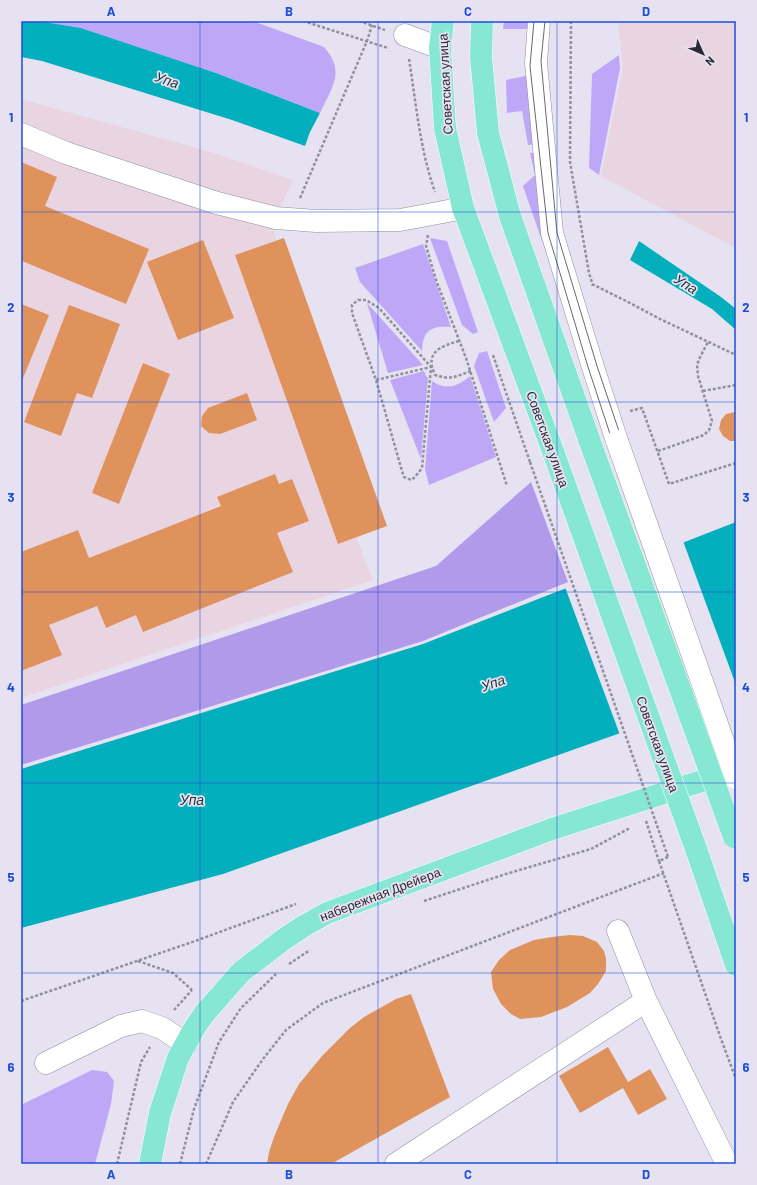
<svg xmlns="http://www.w3.org/2000/svg" width="757" height="1185" viewBox="0 0 757 1185" font-family="Barlow,sans-serif">
  <style>
    .industrial { fill: #e9d4e2 }
    .green { fill: #bfa7f8 }
    .forest { fill: #b29aeb }
    .water { fill: #04afbd }
    .pier { fill: #e6e2f2 }
    .building { fill: #e0925d }
    .lines { fill: none; stroke-linecap: round; stroke-linejoin: round }
    .minor-casing { stroke: #928e9d; stroke-width: 23 }
    .major-casing { stroke: #fff; stroke-width: 23 }
    .path { stroke: #92909b; stroke-width: 2.5; stroke-dasharray: 3 2; stroke-linecap: butt }
    .minor { stroke: #fff; stroke-width: 22 }
    .major { stroke: #86e8d2; stroke-width: 22 }
    .tram { stroke: #6a6871; stroke-width: 1 }
    .minor-bridge-casing { stroke: #928e9d; stroke-width: 23; stroke-linecap: butt }
    .major-bridge-casing { stroke: #fff; stroke-width: 23; stroke-linecap: butt }
    .path-bridge { stroke: #92909b; stroke-width: 2.5; stroke-dasharray: 3 2; stroke-linecap: butt }
    .minor-bridge { stroke: #fff; stroke-width: 22 }
    .major-bridge { stroke: #86e8d2; stroke-width: 22 }
    .grid { fill: none; stroke: #1d4ed8; stroke-width: 1; stroke-opacity: 0.55 }
    .labels { text-anchor: middle; stroke-width: 3.5; stroke-linejoin: round; paint-order: stroke }
    .street-label { font-size: 13px; fill: #2b2a30; stroke: #e6e2f2 }
    .water-label { font-size: 14px; font-style: italic; fill: #1f3638; stroke: #e6e2f2 }
    .neatline { fill: none; stroke: #1d4ed8; stroke-width: 1.5 }
    .grid-label { font-size: 13px; text-anchor: middle; font-weight: bold; fill: #1d4ed8 }
  </style>
  <rect width="100%" height="100%" fill="#e6e2f2"/>
  <path class="industrial" d="M618,21H736V248L601,176L623,67Z
    M21,99L211,152L293,180L280,207L273,226L276,240L284,238L387,526L356,537L373,580L21,698Z"/>
  <path class="green" d="M38,21H249L261,24L324,47C346,72 332,87 320,113L216,73L81,28Z
    M504,21H533L532,29H503Z
    M619,55L620,68L599,175L589,168L592,74Z
    M530,75L538,144L528,145L522,111L507,113L506,80Z
    M538,152L572,318L542,241L523,186L535,175L530,153Z
    M430,238L447,241L478,332L473,334L462,325Z
    M423,244L451,327C432,326 423,329 422,351L360,282L355,268Z
    M367,303L423,365L388,373Z
    M487,351L506,408L494,422L474,366L479,353Z
    M424,371L426,376L428,378L421,459L390,380Z
    M470,376L496,457L429,485L425,469L432,381C446,391 459,386 470,376Z
    M92,1070L107,1072L114,1081L111,1104L95,1164H21V1105Z"/>
  <path class="forest" d="M531,482L568,582L423,641L21,765V705L436,566Z"/>
  <path class="water" d="M21,21H38L81,28L216,73L320,113L310,132L305,146L232,120L42,61L21,57Z
    M639,241L721,297L736,309V330L712,309L630,260Z
    M736,522V692L223,874L21,928V769L423,644Z"/>
  <path class="pier" d="M683,541L736,685V694L620,735L565,587Z"/>
  <path class="building" d="M21,162L57,177L45,206L149,249L126,304L22,261L21,264Z
    M284,238L387,526L338,544L235,255Z
    M203,240L234,318L178,340L147,262Z
    M21,304L49,315L21,383Z
    M69,305L120,324L92,398L77,393L61,436L24,422Z
    M143,363L170,374L119,504L92,493Z
    M247,393L257,420L220,434L209,433L201,426L202,416L208,408Z
    M735,412H736V441H730L723,436L719,429L721,420L726,414Z
    M275,474L279,484L292,479L309,521L277,533L293,572L143,632L136,615L106,628L97,606L49,625L62,655L21,671V552L78,530L89,558L221,506L217,497Z
    M570,935L583,936L597,942L604,951L606,959V971L598,984L590,993L567,1007L541,1017L520,1019L511,1014L501,1004L493,989L491,972L499,960L510,950L534,940L552,937Z
    M411,994L450,1097L331,1164H267L269,1152L274,1137L288,1104L299,1084L322,1056L350,1028L364,1017L396,999Z
    M608,1047L628,1082L650,1069L667,1099L638,1115L623,1088L580,1113L559,1076Z"/>
  <g class="lines">
    <defs>
      <path id="minor" d="M539,21L536,63L552,233L593,367L617,441
        M405,35L440,48
        M21,134L66,153L217,203L276,218L316,221L400,220L443,212L463,208
        M618,931L646,1001
        M46,1063L121,1026L142,1021L162,1028L186,1044
        M396,1164L646,1001L727,1164"/>
      <path id="major" d="M443,21L440,48L445,128L463,208L554,454
        M482,21L481,57L488,133L510,216L590,442
        M696,849L736,965
        M150,1164L160,1113L178,1058L194,1029L204,1014L241,972L284,939L304,926L327,913L552,829L667,792L731,772"/>
    </defs>
    <use href="#minor" class="minor-casing"/>
    <use href="#major" class="major-casing"/>
    <path class="path" d="M303,21L388,48
      M359,21L385,30
      M571,21L570,162L589,273L593,286
      M409,59C416,103 420,150 435,192
      M300,198L367,41L372,25
      M428,235L426,246L436,280L466,358L507,486
      M592,284L630,303L660,319L736,355
      M358,300H366L379,308L431,367L422,468L415,477L411,480L404,477L402,471L376,380L352,313V305Z
      M459,341C441,346 424,352 435,375C451,380 455,377 471,371
      M493,355L530,462
      M376,380L431,367
      M703,391L736,385
      M630,411L642,408L669,484L736,463
      M658,451L704,435L709,430L712,421L698,376L697,365L700,357L708,342
      M646,821L659,861
      M668,857L659,861L721,1039L736,1079
      M424,901L506,874L591,849L630,828
      M138,961L173,973L192,990
      M289,964L310,950
      M21,1001L198,940L296,904
      M174,1010L192,990
      M117,1164L141,1062L150,1047
      M180,1164L194,1109L219,1042L241,1008L276,974
      M206,1164L233,1102L263,1059L286,1030L323,1003L664,873"/>
    <use href="#minor" class="minor"/>
    <use href="#major" class="major"/>
    <path class="tram" d="M534,21L530,66L548,233L588,367L613,443L736,792
      M545,21L541,61L557,233L597,366L622,440L736,765"/>
    <defs>
      <path id="minor-bridge" d="M617,441L736,778"/>
      <path id="major-bridge" d="M590,442L734,837
        M554,454L696,849"/>
    </defs>
    <use href="#minor-bridge" class="minor-bridge-casing"/>
    <use href="#major-bridge" class="major-bridge-casing"/>
    <path class="path-bridge" d="M530,462L668,857"/>
    <use href="#minor-bridge" class="minor-bridge"/>
    <use href="#major-bridge" class="major-bridge"/>
  </g>
  <path class="grid" d="M200,21V1164M378,21V1164M557,21V1164M21,212H736M21,402H736M21,592H736M21,783H736M21,973H736"/>
  <g class="labels">
    <g class="street-label">
      <text transform="translate(445 84) rotate(-93)" y="5">Советская улица</text>
      <text transform="translate(548 439) rotate(70)" y="5">Советская улица</text>
      <text transform="translate(658 744) rotate(70)" y="5">Советская улица</text>
      <text transform="translate(380 894) rotate(-21)" y="5">набережная Дрейера</text>
    </g>
    <g class="water-label">
      <text transform="translate(167 80) rotate(19)" y="5">Упа</text>
      <text transform="translate(686 284) rotate(32)" y="5">Упа</text>
      <text transform="translate(493 683) rotate(-19)" y="5">Упа</text>
      <text x="192" y="805">Упа</text>
    </g>
  </g>
  <rect width="757" height="1185" fill="none" stroke="#e6e2f2" stroke-width="44"/>
  <g transform="translate(703 54) rotate(135)" stroke="#e6e2f2" stroke-width="3" paint-order="stroke">
  <path d="M0-3L7 15L0 10L-7 15Z" fill="#2b2a30"/>
  <text y="-6" font-size="11" font-weight="bold" text-anchor="middle" fill="#2b2a30">N</text>
  </g>
  <rect x="22" y="22" width="713" height="1141" class="neatline"/>
  <g class="grid-label">
    <text x="111" y="16">A</text>
    <text x="289" y="16">B</text>
    <text x="468" y="16">C</text>
    <text x="646" y="16">D</text>
    <text x="11" y="122">1</text>
    <text x="746" y="122">1</text>
    <text x="11" y="312">2</text>
    <text x="746" y="312">2</text>
    <text x="11" y="502">3</text>
    <text x="746" y="502">3</text>
    <text x="11" y="692">4</text>
    <text x="746" y="692">4</text>
    <text x="11" y="882">5</text>
    <text x="746" y="882">5</text>
    <text x="11" y="1072">6</text>
    <text x="746" y="1072">6</text>
    <text x="111" y="1179">A</text>
    <text x="289" y="1179">B</text>
    <text x="468" y="1179">C</text>
    <text x="646" y="1179">D</text>
  </g>
</svg>
